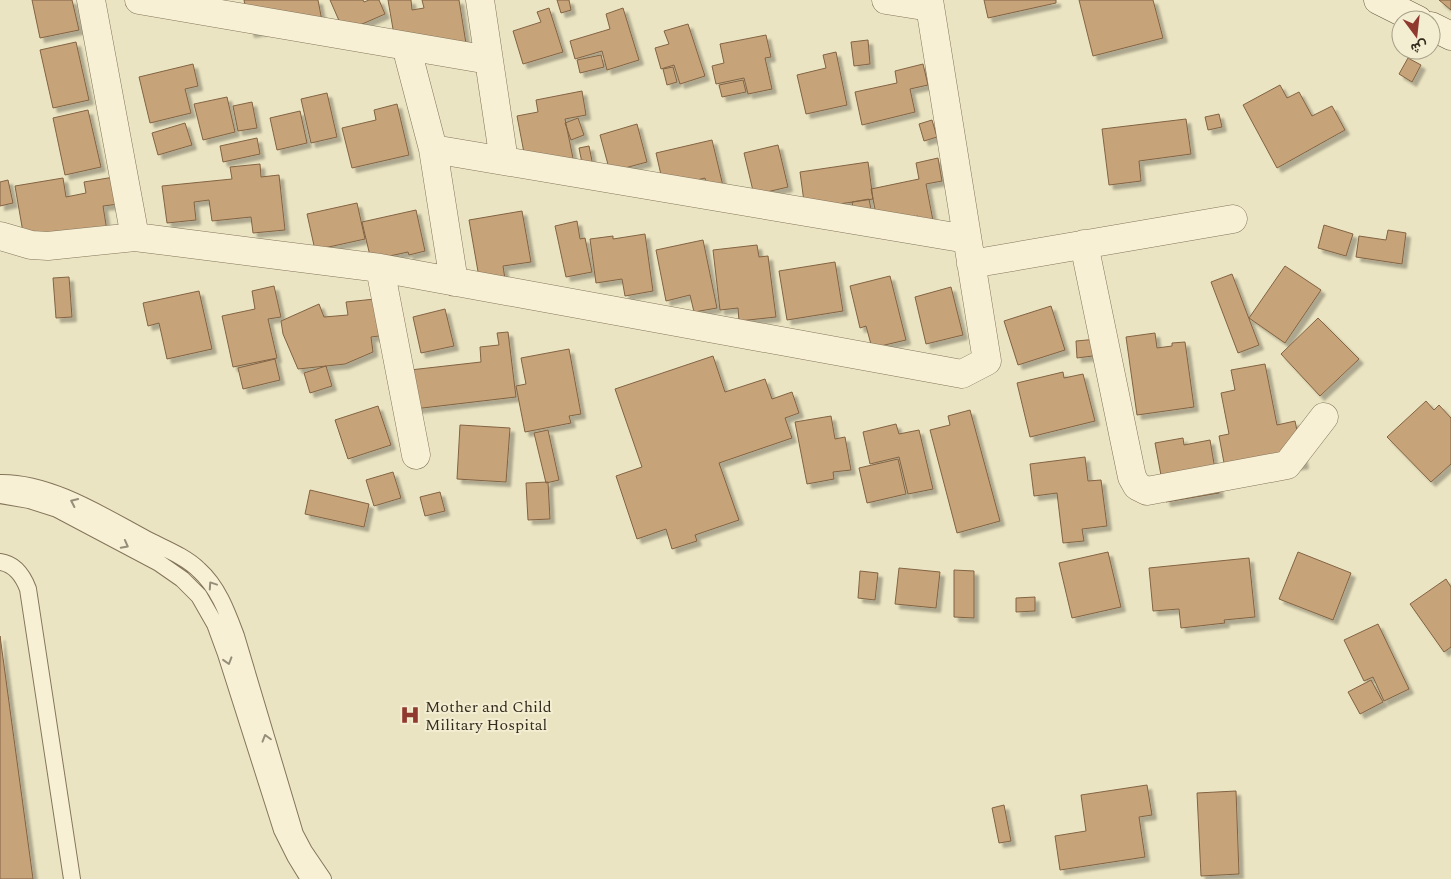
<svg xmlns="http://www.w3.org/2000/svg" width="1451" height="879" viewBox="0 0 1451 879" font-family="Spectral,Vazirmatn,serif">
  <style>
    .building { fill: #c7a37a; stroke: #826342; filter: url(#shadow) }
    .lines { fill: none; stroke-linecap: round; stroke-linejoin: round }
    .lane-casing { stroke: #84755a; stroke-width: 18 }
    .street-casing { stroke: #84755a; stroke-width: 29 }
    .secondary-casing { stroke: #66573e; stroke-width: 29 }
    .lane { stroke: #f7f0d5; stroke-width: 16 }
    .street { stroke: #f7f0d5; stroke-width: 28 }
    .secondary { stroke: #f7f0d5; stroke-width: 28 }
    .oneway { stroke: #968e7a }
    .labels { text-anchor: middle; stroke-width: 4; stroke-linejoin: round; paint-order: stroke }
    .poi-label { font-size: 16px; fill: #352c1e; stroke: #f3edd1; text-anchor: start }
  </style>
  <defs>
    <filter id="shadow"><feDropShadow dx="4.5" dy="4.5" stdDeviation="1" flood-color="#0004"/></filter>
  </defs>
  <rect width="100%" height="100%" fill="#ebe4c2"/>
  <path class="building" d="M32,0H72L79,30L40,38Z
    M244,0H318L322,21L250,33Z
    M330,0H363L364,2L369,0H379L385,14L344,32Z
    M388,0H411L412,10L424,8L422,0H459L468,56L398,58Z
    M557,0H569L571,10L561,13Z
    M984,0H1056V3L988,18Z
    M1079,0H1153L1163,38L1093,56Z
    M1439,0H1451V10Z
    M549,8L563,52L523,64L513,31L541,22L537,12Z
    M623,8L639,60L607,70L602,51L575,59L570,41L610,29L606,14Z
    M688,24L705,76L680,84L674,65L661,69L655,48L669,44L664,31Z
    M766,35L771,57L765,58L772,89L748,94L744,78L716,84L712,66L724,63L720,44Z
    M868,40L870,64L854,66L851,42Z
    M76,42L89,100L53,108L40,50Z
    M836,52L847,105L806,114L797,75L826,68L823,55Z
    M601,55L604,67L580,73L577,60Z
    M1408,58L1421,65L1412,82L1399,74Z
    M193,64L198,86L185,89L191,113L150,123L139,77Z
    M923,64L928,85L910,89L915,112L862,125L855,92L897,83L895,71Z
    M673,67L677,82L667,85L663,69Z
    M743,80L746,92L722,97L719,85Z
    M1280,85L1287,98L1299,92L1312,116L1332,106L1345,130L1277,168L1243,105Z
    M582,91L586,115L565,119L575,168L525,158L517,116L538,112L536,100Z
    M327,93L337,137L311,143L301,99Z
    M227,97L235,132L203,140L194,104Z
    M252,102L257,128L238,131L233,106Z
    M397,104L409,155L352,168L342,128L376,120L374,110Z
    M88,110L101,167L65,175L53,118Z
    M300,111L307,143L277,150L270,118Z
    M1219,114L1222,127L1208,130L1205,117Z
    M578,118L584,135L571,140L565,123Z
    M1186,119L1191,154L1139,161L1141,181L1109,185L1102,129Z
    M932,120L937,137L924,141L919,124Z
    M185,123L192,145L158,155L152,133Z
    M637,124L647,162L610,172L600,135Z
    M257,138L260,154L223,162L220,146Z
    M712,140L724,190L708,194L705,178L664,188L656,153Z
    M778,145L788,187L754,195L744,153Z
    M589,146L594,171L584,173L579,148Z
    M938,158L942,181L926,184L935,231L921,233L918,216L878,224L871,189L919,179L916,163Z
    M868,162L873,199L805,209L800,172Z
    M260,164L261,177L279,175L285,230L253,233L251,217L212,221L209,200L194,202L196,220L167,223L162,186L232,179L230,167Z
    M114,177L119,204L103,206L107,231L25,244L15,186L63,178L66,197L86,193L84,182Z
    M8,180L13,203L0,206V182Z
    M869,199L873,220L856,223L852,202Z
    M357,203L365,239L315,250L307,214Z
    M416,210L425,251L409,255L408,252L371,260L362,222Z
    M522,211L531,262L503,266L505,279L480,283L469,220Z
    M577,221L580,239L585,238L592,272L566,277L555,226Z
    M1324,225L1353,234L1346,256L1318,248Z
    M1388,230L1406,233L1402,264L1356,257L1359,236L1386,240Z
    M645,234L653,291L625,296L622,279L596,283L590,239L613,236V239Z
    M703,240L717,308L694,312L690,295L666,301L656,250Z
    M757,245L759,257L768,256L776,317L739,321L738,308L720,310L713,250Z
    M835,262L843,311L787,320L779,271Z
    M1285,266L1321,290L1285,343L1249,318Z
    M1232,274L1259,345L1238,353L1211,282Z
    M890,276L906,340L872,348L866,326L860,328L850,286Z
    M69,277L72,317L56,318L53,278Z
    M274,286L281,317L268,319L277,358L233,367L222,316L255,309L252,291Z
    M951,287L963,335L926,344L915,297Z
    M199,291L212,349L167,359L159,323L148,326L143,303Z
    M394,297L395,334L371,337L373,352L345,364L298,369L283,334L281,321L319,304L324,317L348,315L346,302Z
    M1051,306L1065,350L1018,365L1004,321Z
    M445,309L454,346L421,353L413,317Z
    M1318,318L1359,359L1320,396L1281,354Z
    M508,332L516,397L414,409L410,370L481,362L480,347L499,345L497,333Z
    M1155,333L1157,348L1172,346V343L1185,342L1194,407L1137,415L1126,337Z
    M1098,339L1100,355L1077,358L1076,341Z
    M569,349L581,414L569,416L571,423L525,432L516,386L526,384L521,358Z
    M713,356L725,392L765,379L772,399L792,392L799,413L785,418L792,438L719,463L739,520L695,535L697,541L672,549L666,529L637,539L616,476L642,467L615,389Z
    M275,359L280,380L243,389L238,368Z
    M1265,364L1277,425L1295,421L1304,464L1227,479L1219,436L1229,434L1221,393L1235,390L1231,370Z
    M326,366L332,386L310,393L304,373Z
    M1063,372L1064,378L1083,374L1095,421L1030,437L1017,383Z
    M1426,401L1434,410L1439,405L1451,418V464L1431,482L1387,437Z
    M378,406L391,445L348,459L335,420Z
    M970,410L1000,521L957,533L930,430L950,425L948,416Z
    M831,416L835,439L845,437L851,470L833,472L834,479L807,484L795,422Z
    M896,424L899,434L919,430L933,489L908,494L899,457L870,464L863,432Z
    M460,425L510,428L506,482L457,479Z
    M548,430L559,480L546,483L534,433Z
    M1183,438L1184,445L1210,440L1219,493L1166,502L1155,443Z
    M1085,457L1088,481L1101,480L1107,526L1082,529L1084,541L1063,543L1057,493L1034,496L1030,464Z
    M898,459L906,494L867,503L859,468Z
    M393,472L401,498L374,506L366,480Z
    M548,482L550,519L528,520L526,483Z
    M310,490L369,504L364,527L305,514Z
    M440,492L445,511L425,516L420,497Z
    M1108,552L1121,607L1072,618L1059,563Z
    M1298,552L1351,573L1333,620L1279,599Z
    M1249,558L1255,617L1224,620L1225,623L1181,628L1179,609L1153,611L1149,568Z
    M899,568L940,572L936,608L895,604Z
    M954,570L974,571V618L954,617Z
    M860,571L878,573L875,600L858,598Z
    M1446,579L1451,587V647L1444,652L1410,604Z
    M1035,597V611L1016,612V598Z
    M1378,624L1409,689L1384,701L1373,677L1364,681L1344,640Z
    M0,636L33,879H0Z
    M1371,680L1383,702L1360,714L1348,692Z
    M1147,785L1152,815L1139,817L1145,857L1060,870L1055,836L1086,831L1081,795Z
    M1236,791L1239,874L1201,876L1197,793Z
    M1004,805L1011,841L999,843L992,808Z"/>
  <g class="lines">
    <defs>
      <path id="lane" d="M0,483C50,482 103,516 146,539C163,548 185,556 199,570C218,587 227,612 236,636L295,834L304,851L323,879
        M0,495L29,500L57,509L159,563L182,579L199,596L215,624L226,654L282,830L295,856L309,879
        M0,562C15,564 23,576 28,589L72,879"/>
      <path id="street" d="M91,0L135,237
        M139,0L489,60
        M480,0L504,161
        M886,0L930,7
        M406,46L433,149L454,282
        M433,149L967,239
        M0,236L31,245L48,246L135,237L380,268L962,374L987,361L929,0
        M1084,244L1132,477L1137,486L1147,491L1287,465L1324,417
        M971,264L1233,219
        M380,268L416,455"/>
      <path id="secondary" d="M1378,0L1418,20
        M1431,26L1451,36"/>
    </defs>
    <use href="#lane" class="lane-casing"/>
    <use href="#street" class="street-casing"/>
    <use href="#secondary" class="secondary-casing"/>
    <use href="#lane" class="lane"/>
    <use href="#street" class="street"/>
    <use href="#secondary" class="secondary"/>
  </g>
  <defs><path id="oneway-chevron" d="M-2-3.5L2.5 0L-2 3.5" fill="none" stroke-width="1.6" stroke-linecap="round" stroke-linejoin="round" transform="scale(1.25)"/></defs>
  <g class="oneway">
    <use href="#oneway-chevron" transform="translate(74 502) rotate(-155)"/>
    <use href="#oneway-chevron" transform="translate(125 545) rotate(28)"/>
    <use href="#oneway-chevron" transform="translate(212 585) rotate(-124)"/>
    <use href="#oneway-chevron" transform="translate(228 661) rotate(73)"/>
    <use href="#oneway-chevron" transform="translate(266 738) rotate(-106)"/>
  </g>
  <defs>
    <symbol id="hospital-bare" viewBox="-9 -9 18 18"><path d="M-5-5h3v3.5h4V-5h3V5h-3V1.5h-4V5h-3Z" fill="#90392e" stroke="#f3edd1" stroke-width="2.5" paint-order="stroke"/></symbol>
  </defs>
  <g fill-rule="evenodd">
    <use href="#hospital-bare" x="396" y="701" width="28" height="28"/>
  </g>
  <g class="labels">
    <g class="poi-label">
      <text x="425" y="712">Mother and Child<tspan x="425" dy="18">Military Hospital</tspan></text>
    </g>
  </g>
  <g transform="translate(1416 35) rotate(165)"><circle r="24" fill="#f3edd1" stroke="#a7a089"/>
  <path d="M0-4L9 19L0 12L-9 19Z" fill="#90392e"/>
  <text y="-8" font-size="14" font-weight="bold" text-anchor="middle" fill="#352c1e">ش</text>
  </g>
</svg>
